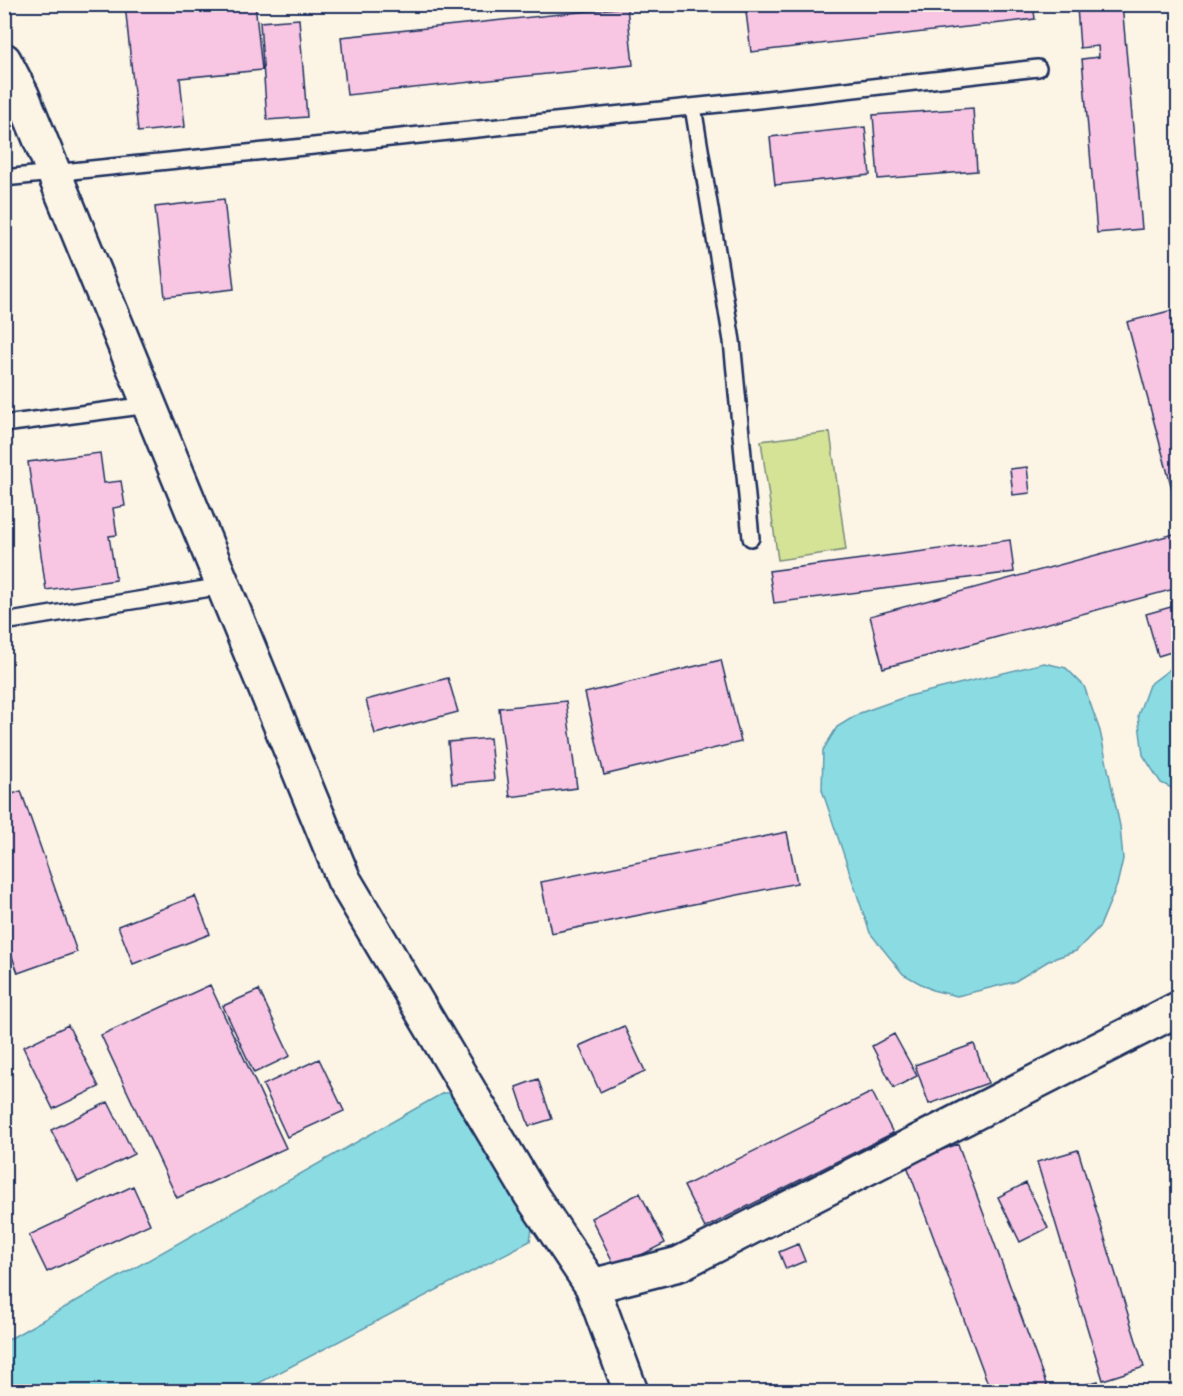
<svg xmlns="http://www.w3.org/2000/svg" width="1183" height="1396" viewBox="0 0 1183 1396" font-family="Dekko,sans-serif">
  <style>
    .green { fill: #d4e396; stroke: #78897a; stroke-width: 1.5 }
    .water { fill: #8bdce2; stroke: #5e97ad; stroke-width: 1.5 }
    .building { fill: #f8c5e3; stroke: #1b2f5e; stroke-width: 1.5 }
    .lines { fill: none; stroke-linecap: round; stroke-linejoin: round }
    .lane-casing { stroke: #1b2f5e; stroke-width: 20 }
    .secondary-casing { stroke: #1b2f5e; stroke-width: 38 }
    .lane { stroke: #fcf5e5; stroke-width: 15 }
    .secondary { stroke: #fcf5e5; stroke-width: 33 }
  </style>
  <rect width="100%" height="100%" fill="#fcf5e5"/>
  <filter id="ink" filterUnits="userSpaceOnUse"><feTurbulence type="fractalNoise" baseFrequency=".0167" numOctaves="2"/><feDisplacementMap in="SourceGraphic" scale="12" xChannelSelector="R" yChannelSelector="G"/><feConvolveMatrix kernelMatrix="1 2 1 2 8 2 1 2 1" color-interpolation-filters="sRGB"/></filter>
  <g filter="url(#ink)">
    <path class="green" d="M830,432L846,550L778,560L761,441Z"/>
    <path class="water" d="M1044,663L1066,668L1084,686L1100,731L1120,826L1123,859L1117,885L1100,926L1076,951L1050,960L1014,982L957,996L932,990L903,974L870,933L822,790L823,750L837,727L860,713L905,697Z
      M1178,663V791L1161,783L1143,755L1138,715L1149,685Z
      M443,1093H458L530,1218L532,1228L530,1241L244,1391H7L4,1388V1342Z"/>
    <path class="building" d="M125,4H255L262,70L180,78L185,127L138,132Z
      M745,4H1033L1035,19L751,52Z
      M1108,4H1122L1142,229L1097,233L1082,59L1099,57L1098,46L1080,48L1077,7Z
      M627,7L633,65L347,95L341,37Z
      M299,19L307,117L267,120L260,22Z
      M973,108L977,171L878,179L873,115Z
      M865,127L870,175L775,185L770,137Z
      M224,199L234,289L165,297L155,207Z
      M1173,310L1178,330V511L1127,322Z
      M100,453L104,483L121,481L125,506L113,508L117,535L109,536L116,580L46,590L28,462Z
      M1027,467L1030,493L1013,495L1010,469Z
      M1178,533V588L883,668L870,616Z
      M1010,540L1014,572L774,603L769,571Z
      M1178,605V650L1158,656L1146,614Z
      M721,660L741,742L604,775L585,693Z
      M448,678L458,712L375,734L366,700Z
      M566,701L577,788L510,797L499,708Z
      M490,738L494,780L452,784L448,742Z
      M21,791L77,952L18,973L4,934V797Z
      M787,832L797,883L551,933L541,882Z
      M195,896L210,934L133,964L118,926Z
      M210,985L286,1148L177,1198L101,1035Z
      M259,990L290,1056L254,1073L223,1006Z
      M68,1025L99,1087L53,1109L23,1047Z
      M624,1026L645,1071L600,1092L579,1046Z
      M894,1034L917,1076L894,1088L872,1046Z
      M974,1044L988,1083L929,1104L915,1065Z
      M319,1059L344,1111L287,1137L263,1085Z
      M538,1079L552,1119L529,1126L516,1087Z
      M872,1092L893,1133L705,1228L684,1186Z
      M108,1102L134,1154L78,1182L51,1130Z
      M958,1144L1049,1392H991L906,1163Z
      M1078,1150L1144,1367L1103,1380L1037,1162Z
      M1026,1183L1048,1228L1020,1242L998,1197Z
      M133,1186L150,1224L47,1272L29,1235Z
      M640,1193L665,1243L616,1268L591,1218Z
      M798,1244L805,1261L786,1269L779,1252Z
      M1098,1381L1101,1392H1066V1390Z
      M283,1387V1392H252V1391Z"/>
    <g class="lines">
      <defs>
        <path id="lane" d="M693,107L732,341L751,538
          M4,178L758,100L1038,68
          M4,424L149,405
          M4,622L223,586"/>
        <path id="secondary" d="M4,60L22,95L344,880L531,1195L592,1286L679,1264L1178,1009
          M592,1286L631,1392"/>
      </defs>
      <use href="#lane" class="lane-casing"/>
      <use href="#secondary" class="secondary-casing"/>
      <use href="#lane" class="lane"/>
      <use href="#secondary" class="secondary"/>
    </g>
  </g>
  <rect width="1183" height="1396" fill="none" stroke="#fcf5e5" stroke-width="24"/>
  <rect x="12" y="12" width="1159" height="1372" fill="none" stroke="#1b2f5e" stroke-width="2" filter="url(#ink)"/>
</svg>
